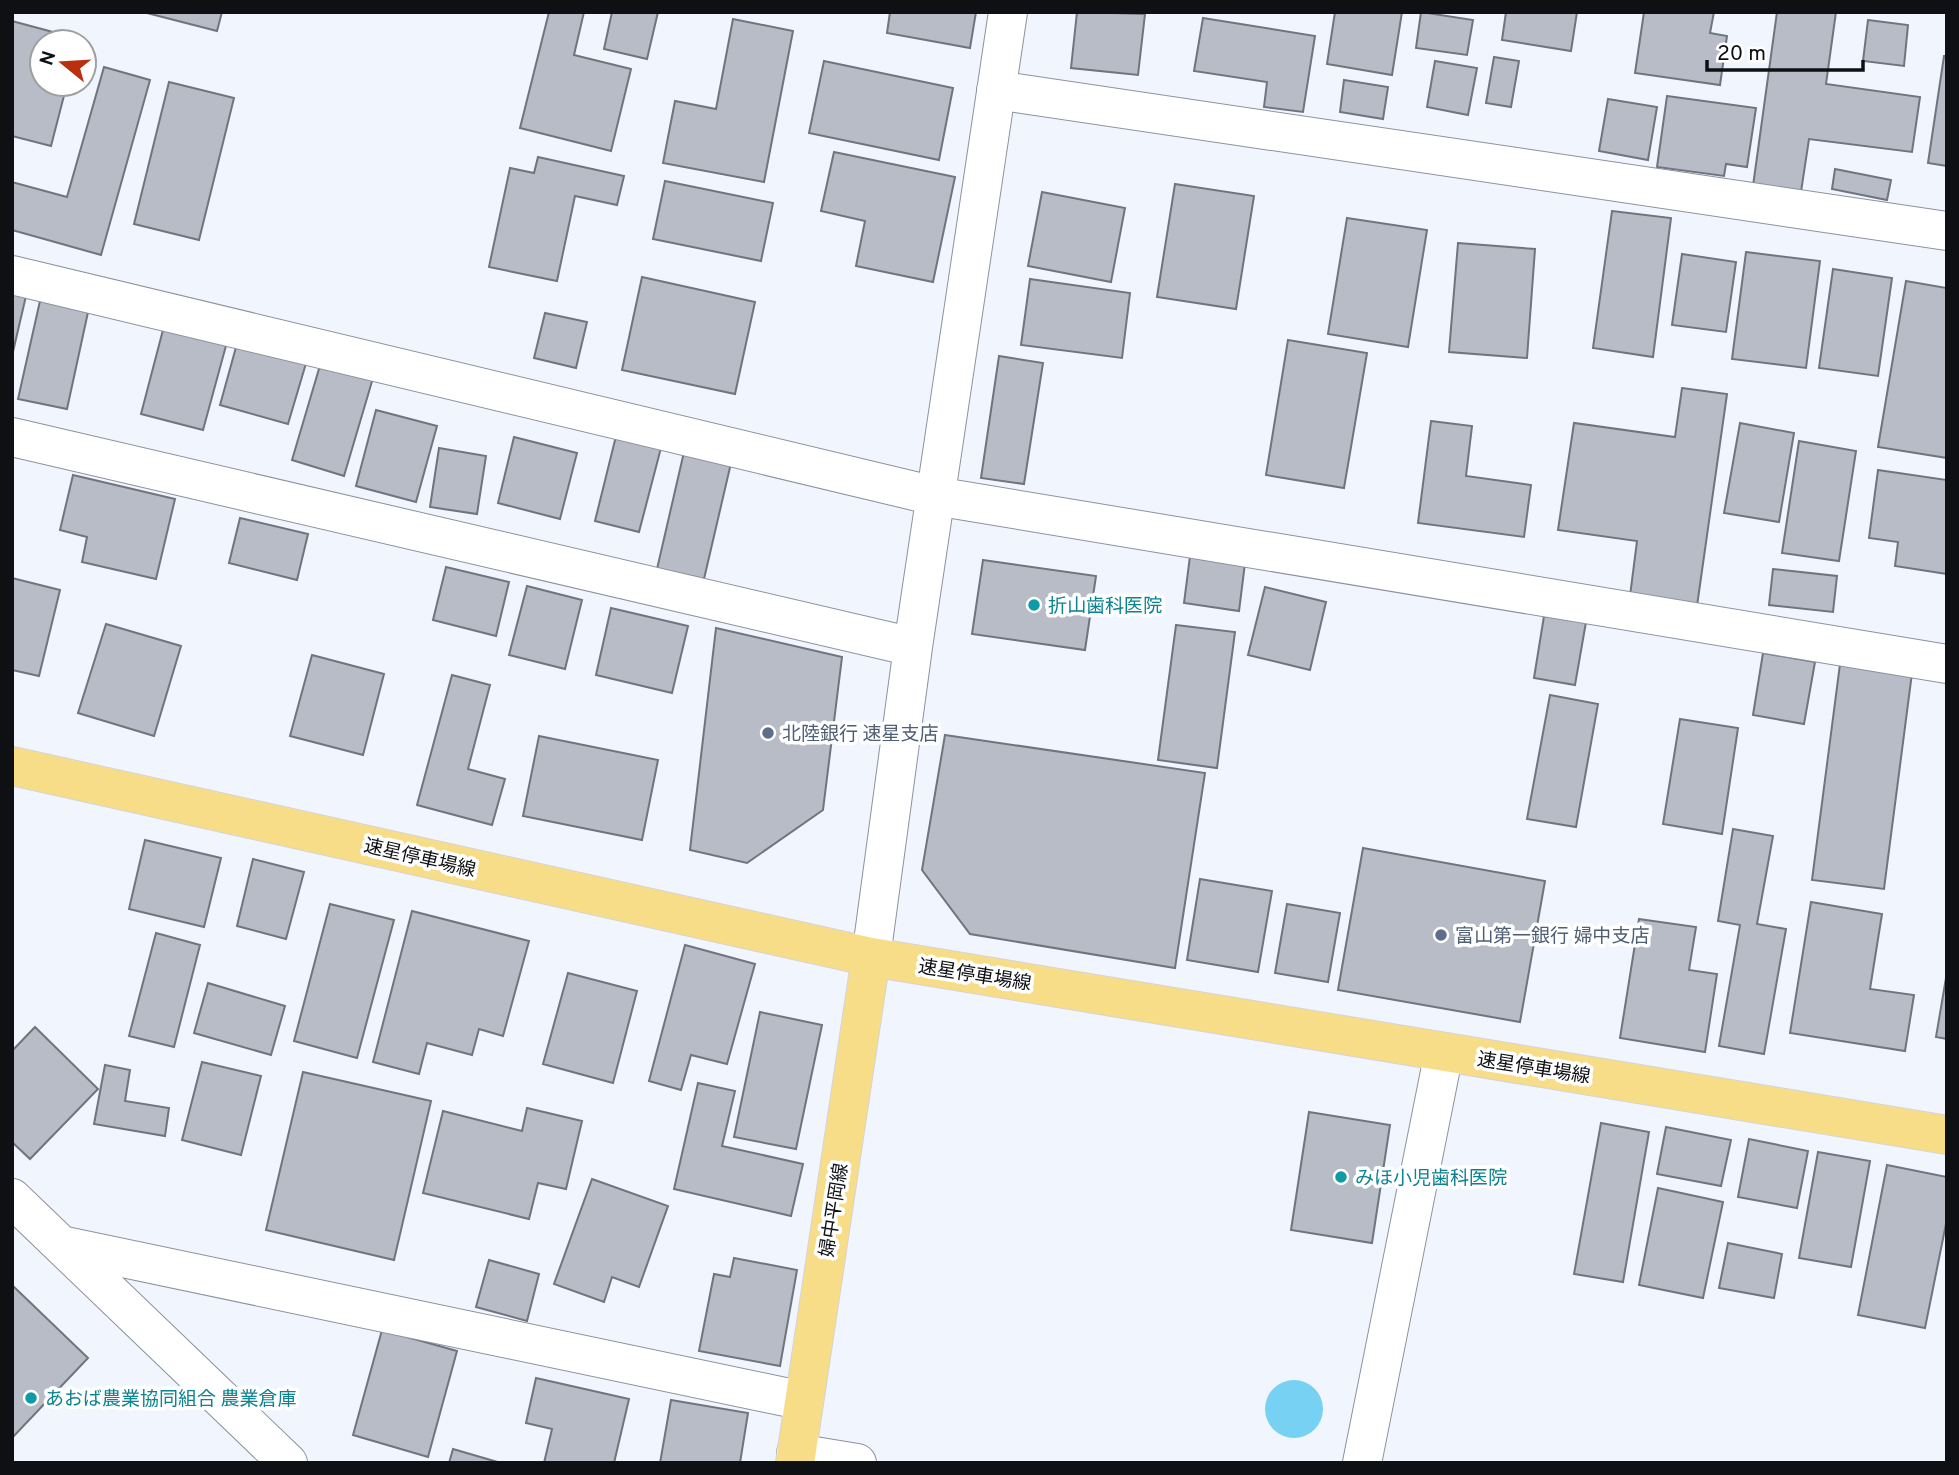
<svg xmlns="http://www.w3.org/2000/svg" width="1959" height="1475" viewBox="0 0 1959 1475" font-family="Overpass,'Noto Sans JP',sans-serif">
  <style>
    .water { fill: #77d1f2 }
    .building { fill: #b7bcc7; stroke: #70747e; stroke-width: 2 }
    .lines { fill: none; stroke-linecap: round; stroke-linejoin: round }
    .minor-casing { stroke: #8d929d; stroke-width: 40 }
    .major-casing { stroke: #d4d4d5; stroke-width: 40 }
    .minor { stroke: #fff; stroke-width: 38 }
    .major { stroke: #f8dd89; stroke-width: 38 }
    .culture-dot { fill: #0f9aa8; stroke: #fff; stroke-width: 2.5 }
    .service-dot { fill: #5c6f8a; stroke: #fff; stroke-width: 2.5 }
    .labels { text-anchor: middle; stroke-width: 7; stroke-linejoin: round; paint-order: stroke }
    .culture-label { font-size: 19px; fill: #0d838f; stroke: #fff; text-anchor: start }
    .service-label { font-size: 19px; fill: #4e5e75; stroke: #fff; text-anchor: start }
    .street-label { font-size: 19px; fill: #0e1014; stroke: #fff }
  </style>
  <rect width="100%" height="100%" fill="#f1f5fe"/>
  <path class="water" d="M1265 1409a29 29 0 1 1 58 0a29 29 0 1 1-58 0Z"/>
  <path class="building" d="M143,12H222L217,31Z
    M549,12H584L574,55L631,69L611,151L520,128Z
    M612,12H658L647,59L604,49Z
    M890,12H976L970,48L887,33Z
    M1077,12L1145,14L1138,75L1071,68Z
    M1335,12H1402L1392,75L1327,64Z
    M1421,12L1473,20L1467,55L1416,48Z
    M1506,12H1577L1571,51L1502,40Z
    M1644,12H1714L1710,33L1727,36L1720,85L1635,73Z
    M1777,12H1836L1826,84L1920,97L1912,152L1809,139L1801,192L1753,186Z
    M1203,18L1315,36L1303,112L1264,107L1267,82L1194,71Z
    M733,19L793,31L764,182L663,163L675,101L716,109Z
    M1868,20L1908,25L1904,66L1863,61Z
    M12,21L79,39L78,42H42V84H67L51,146L12,136Z
    M1944,56H1947V166L1928,163Z
    M1494,57L1519,61L1511,107L1486,103Z
    M824,61L953,88L939,160L809,133Z
    M1435,61L1477,68L1468,115L1427,107Z
    M104,67L150,80L101,255L12,230V182L67,197Z
    M1344,80L1388,87L1383,119L1340,112Z
    M169,82L234,98L199,240L134,224Z
    M1667,96L1756,108L1747,167L1726,164L1724,176L1657,167Z
    M1608,99L1657,107L1648,160L1599,151Z
    M834,152L955,177L933,282L856,266L865,221L821,211Z
    M538,157L624,176L617,205L575,196L557,281L489,267L510,168L534,173Z
    M1835,169L1891,180L1887,200L1832,189Z
    M665,181L773,203L761,261L653,239Z
    M1175,184L1254,196L1236,309L1157,297Z
    M1042,192L1125,208L1111,282L1028,266Z
    M1612,211L1671,218L1653,357L1593,348Z
    M1347,218L1427,230L1408,347L1328,334Z
    M1458,243L1535,249L1527,358L1449,352Z
    M1746,252L1820,261L1806,368L1732,359Z
    M1682,254L1736,262L1726,332L1672,325Z
    M1833,269L1892,278L1878,376L1819,368Z
    M642,277L755,302L735,394L622,370Z
    M1030,279L1130,293L1122,358L1021,345Z
    M1906,281L1946,288L1947,286V458L1878,447Z
    M42,292L90,303L67,409L18,399Z
    M12,293L26,296L12,356Z
    M545,313L587,322L576,368L534,358Z
    M164,326L227,342L203,430L141,414Z
    M238,340L307,360L288,424L220,405Z
    M1288,340L1367,353L1344,488L1266,475Z
    M999,356L1043,363L1024,484L981,478Z
    M321,362L373,378L344,476L292,460Z
    M1682,388L1727,394L1697,606L1630,596L1637,541L1558,530L1574,423L1675,437Z
    M376,410L437,426L416,502L356,486Z
    M1431,421L1472,426L1466,476L1531,485L1524,537L1418,523Z
    M1740,423L1794,433L1779,522L1724,513Z
    M617,432L662,444L639,532L595,521Z
    M514,437L577,453L560,519L498,503Z
    M1799,441L1856,451L1839,561L1782,553Z
    M439,448L486,456L477,514L430,507Z
    M684,452L731,463L704,579L657,569Z
    M1878,470L1947,480V574L1895,566L1898,542L1869,538Z
    M73,475L175,499L156,579L82,562L87,537L60,530Z
    M240,518L308,534L297,580L229,563Z
    M1190,556L1245,563L1239,611L1184,603Z
    M983,560L1096,576L1085,650L972,634Z
    M446,567L509,582L496,636L433,620Z
    M1773,569L1837,576L1833,612L1769,605Z
    M12,578L60,590L39,676L12,670Z
    M527,586L582,600L565,669L509,655Z
    M1265,587L1326,602L1310,670L1248,655Z
    M611,608L688,626L672,693L596,675Z
    M1544,616L1586,622L1575,685L1534,678Z
    M106,624L181,646L154,736L78,713Z
    M1176,625L1235,632L1217,768L1158,760Z
    M716,628L842,657L823,810L747,863L690,850Z
    M1763,653L1815,662L1804,724L1753,715Z
    M312,655L384,674L363,755L290,736Z
    M1840,664L1912,673L1884,889L1812,880Z
    M452,675L490,685L468,769L505,779L492,825L417,805Z
    M1550,695L1598,704L1576,827L1527,819Z
    M1680,719L1738,728L1722,834L1663,824Z
    M945,735L1205,773L1175,968L970,934L922,870Z
    M539,736L658,760L642,840L523,816Z
    M1733,829L1773,836L1757,924L1786,929L1764,1054L1719,1046L1740,925L1718,921Z
    M145,840L221,858L204,927L129,909Z
    M1363,848L1545,881L1520,1022L1338,990Z
    M253,859L304,872L286,939L237,926Z
    M1200,879L1272,891L1258,972L1187,960Z
    M1811,902L1882,914L1870,989L1914,995L1905,1051L1790,1033Z
    M330,904L394,920L357,1058L294,1041Z
    M1287,904L1340,913L1328,982L1275,973Z
    M412,911L529,941L503,1036L479,1029L472,1055L427,1043L419,1074L373,1062Z
    M1639,919L1696,927L1689,970L1717,974L1705,1052L1620,1038Z
    M156,933L200,945L174,1047L129,1036Z
    M685,945L755,964L727,1064L691,1055L681,1090L649,1081Z
    M1947,972V1039L1936,1037Z
    M568,973L637,991L613,1083L543,1064Z
    M208,983L285,1006L271,1055L194,1033Z
    M760,1012L822,1025L796,1149L734,1137Z
    M35,1027L98,1089L30,1159L12,1142V1051Z
    M202,1062L261,1076L241,1155L182,1140Z
    M105,1065L130,1070L125,1101L169,1108L165,1136L94,1124Z
    M303,1072L431,1101L394,1260L266,1230Z
    M698,1083L735,1091L722,1146L803,1164L791,1216L674,1189Z
    M527,1108L582,1121L566,1189L538,1183L529,1219L423,1193L443,1111L522,1131Z
    M1309,1112L1390,1125L1372,1243L1291,1230Z
    M1601,1123L1649,1132L1623,1282L1574,1274Z
    M1666,1127L1731,1140L1721,1186L1657,1174Z
    M1749,1139L1808,1151L1797,1208L1738,1197Z
    M1818,1152L1870,1161L1851,1267L1799,1258Z
    M1887,1165L1947,1177V1219L1925,1328L1858,1315Z
    M592,1179L668,1206L639,1287L612,1277L604,1302L554,1284Z
    M1658,1188L1723,1202L1703,1298L1639,1285Z
    M1728,1243L1782,1254L1774,1298L1719,1288Z
    M734,1258L797,1270L780,1366L699,1351L714,1274L730,1277Z
    M489,1260L539,1274L527,1321L476,1307Z
    M12,1285L88,1358L12,1438Z
    M382,1330L457,1351L428,1457L353,1435Z
    M536,1378L629,1399L614,1463H544L552,1429L526,1423Z
    M671,1400L748,1413L740,1463H660Z
    M453,1449L501,1463H449Z"/>
  <g class="lines">
    <defs>
      <path id="minor" d="M996,90L1947,231
        M12,275L935,496L1947,664
        M12,437L913,647
        M871,957L913,647L1008,12
        M12,1198L288,1463
        M61,1245L804,1401
        M796,1453L857,1463
        M1362,1463L1444,1052"/>
      <path id="major" d="M12,766L871,957L1947,1135
        M795,1463L871,957"/>
    </defs>
    <use href="#minor" class="minor-casing"/>
    <use href="#major" class="major-casing"/>
    <use href="#minor" class="minor"/>
    <use href="#major" class="major"/>
  </g>
  <g class="culture-dot">
    <circle cx="1034" cy="605" r="7"/>
    <circle cx="1341" cy="1177" r="7"/>
    <circle cx="31" cy="1398" r="7"/>
  </g>
  <g class="service-dot">
    <circle cx="768" cy="733" r="7"/>
    <circle cx="1441" cy="935" r="7"/>
  </g>
  <g class="labels">
    <g class="culture-label">
      <text x="1048" y="612">折山歯科医院</text>
      <text x="1355" y="1184">みほ小児歯科医院</text>
      <text x="45" y="1405">あおば農業協同組合 農業倉庫</text>
    </g>
    <g class="service-label">
      <text x="782" y="740">北陸銀行 速星支店</text>
      <text x="1455" y="942">富山第一銀行 婦中支店</text>
    </g>
    <g class="street-label">
      <text transform="translate(420 857) rotate(13)" y="7">速星停車場線</text>
      <text transform="translate(975 974) rotate(9)" y="7">速星停車場線</text>
      <text transform="translate(1534 1067) rotate(9)" y="7">速星停車場線</text>
      <text transform="translate(833 1210) rotate(-81)" y="7">婦中平岡線</text>
    </g>
  </g>
  <rect width="1959" height="1475" fill="none" stroke="#0e1014" stroke-width="28"/>
  <g transform="translate(63 63) rotate(288)"><circle r="33" fill="#ffffff" stroke="#9f9fa1" stroke-width="2"/>
  <path d="M0-5L12 26L0 18L-12 26Z" fill="#ba2f0d"/>
  <text y="-10" font-size="19" font-weight="bold" text-anchor="middle" fill="#0e1014">N</text>
  </g>
  <path d="M1707 60v10h156v-10" fill="none" stroke="#0e1014" stroke-width="3.5"/>
  <text x="1717" y="60" font-size="21" fill="#0e1014" stroke="#ffffff" stroke-width="5" paint-order="stroke">20 m</text>
</svg>
